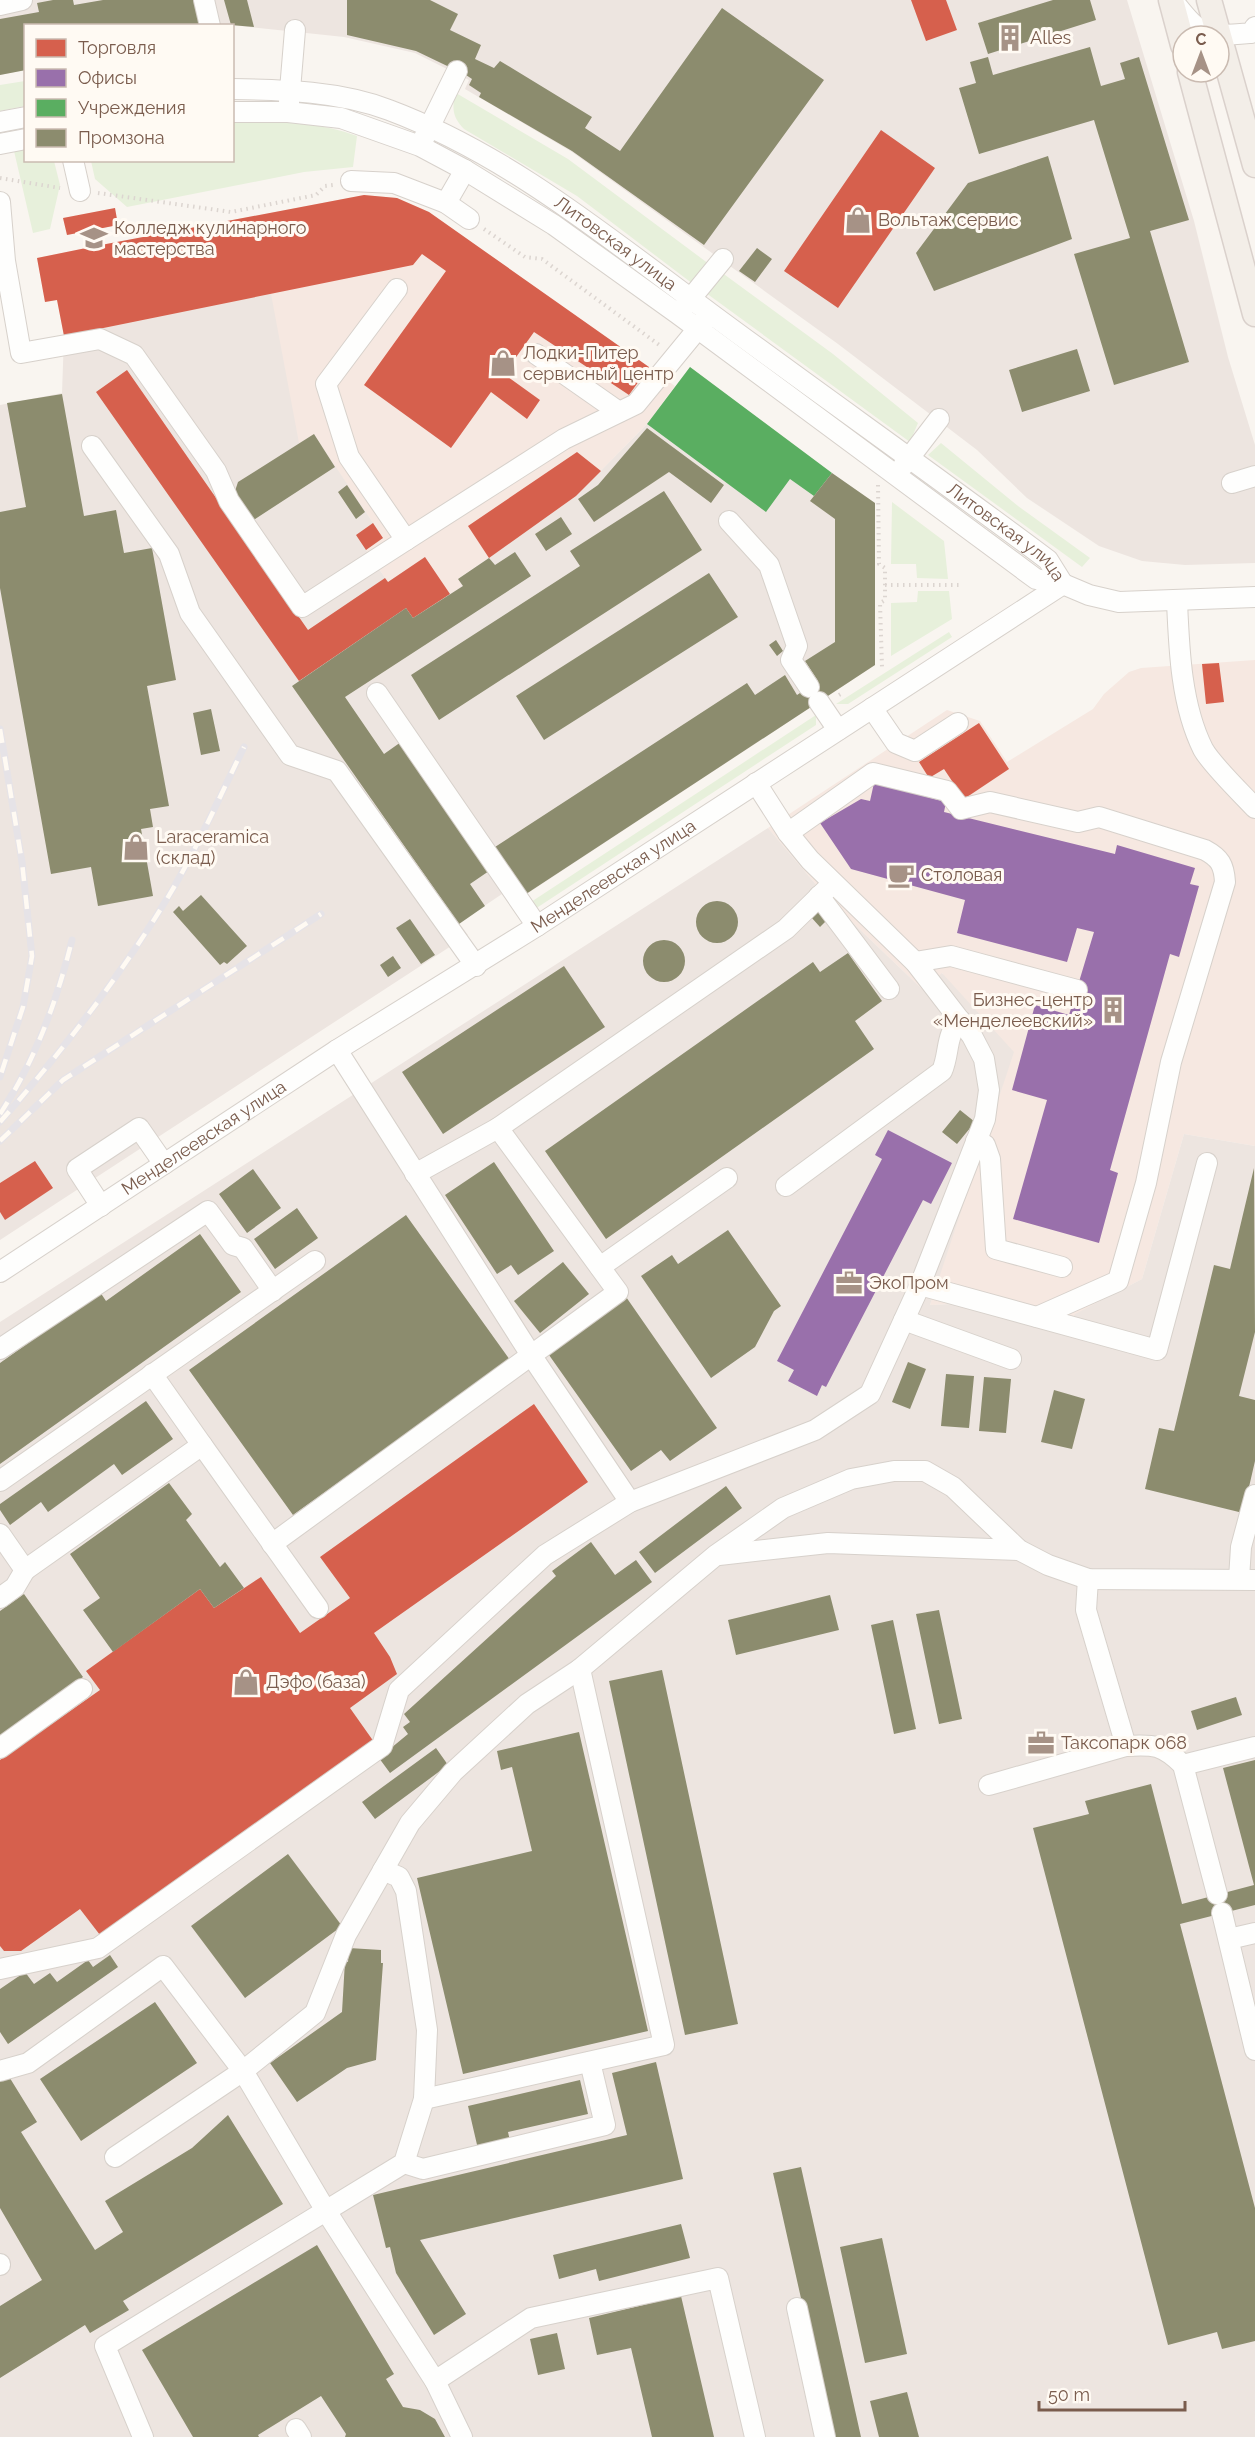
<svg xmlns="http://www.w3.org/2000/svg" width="1255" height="2437" viewBox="0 0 1255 2437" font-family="Raleway,sans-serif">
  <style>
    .commercial { fill: #f6e8e1 }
    .industrial { fill: #ede5e0 }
    .green { fill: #e7f0db }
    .shops { fill: #d6604d }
    .offices { fill: #9970ab }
    .public { fill: #5aae61 }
    .industry { fill: #8c8c6e }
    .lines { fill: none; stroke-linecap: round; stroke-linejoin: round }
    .minor-casing { stroke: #d7d1cb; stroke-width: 22 }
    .major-casing { stroke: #dad1cc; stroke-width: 27 }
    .path { stroke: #dcd5d0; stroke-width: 4; stroke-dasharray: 1.5 4.5; stroke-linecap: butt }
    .minor { stroke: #fefefd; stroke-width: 20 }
    .major { stroke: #f3eee8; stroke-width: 24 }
    .rail-casing { stroke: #e6e3e7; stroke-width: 7 }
    .rail { stroke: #fffaf3; stroke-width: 4.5; stroke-dasharray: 14; stroke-linecap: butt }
    .labels { text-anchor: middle; stroke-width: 6; stroke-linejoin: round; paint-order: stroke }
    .poi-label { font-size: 18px; fill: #7a5c4d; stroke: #fffaf3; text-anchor: start }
    .street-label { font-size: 18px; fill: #7a5c4d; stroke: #fffaf3 }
  </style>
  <rect width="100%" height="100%" fill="#f9f5f0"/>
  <path class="commercial" d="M364,195L397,198L429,212L675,386L647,424L576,496L458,579L463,586L450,594L388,582L366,550L383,538L314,435L299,444L64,336L57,300L45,302L37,258L91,247L87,231L67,235L63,218L115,208L118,225L98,229L101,245Z
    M1255,660V1146L1184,1134L1142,1279L1076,1314L1063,1333L953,1304L930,1305L943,1262V973L924,991L829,900L768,828L947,710L980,721L1007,762L1093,709L1104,694L1129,672L1141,668Z"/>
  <path class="industrial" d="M0,0H1127L1194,221L1228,357L1255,445V563L1185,565L1142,561L1099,546L1027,498L977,450L838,344L572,152L465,89L469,80L415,53L344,37L231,25L26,26L25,70L0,75Z
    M271,294L299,443L314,434L383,538L366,550L388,582L425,557L450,594L462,586L458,579L576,496L647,424L690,367L832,473L875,503V665L510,905L502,894L459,923L468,935L0,1240V405L62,393L64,336Z
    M768,828L829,900L923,990L942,973L1014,1052L930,1305L952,1304L1063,1333L1075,1314L1142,1279L1184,1134L1255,1146V2437H0V1322Z"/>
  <path class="green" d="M25,81V106L0,111V85Z
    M456,93L568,159L709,264L693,284L577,196L464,129C453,118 451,108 456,93Z
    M233,122C275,122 317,121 357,136L353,167L304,172L127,207L95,179L91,161L232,160Z
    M25,148L26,160L54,161L60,185L50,229L33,233L14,151Z
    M721,272L833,354L918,423L910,442L706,293Z
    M941,443L1018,506L1090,558L1082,567L928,455Z
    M892,502L944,541L948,579L917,578L916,564H891Z
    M918,591H949L952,619L891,656V603L917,602Z
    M949,632L952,637L848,704H836Z
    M816,715V725L535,909L531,902Z"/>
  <path class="shops" d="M911,0H946L957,30L926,41Z
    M881,130L935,168L838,308L784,271Z
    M364,195L397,198L429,212L649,367L629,395L534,332L504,374L540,400L527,419L491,392L451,448L364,385L446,271L422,254L413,265L64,336L57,300L45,302L37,258L91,247L88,231L67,235L63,218L115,208L118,225L98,229L101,245Z
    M127,370L308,630L385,578L388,582L425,557L450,594L413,618L406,608L299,681L96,392Z
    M577,452L601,471L576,496L489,558L468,526Z
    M373,523L383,538L366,550L356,535Z
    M1219,663L1224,702L1206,704L1202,664Z
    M979,723L1009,769L964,799L944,769L929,778L919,762Z
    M35,1161L53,1188L5,1220L0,1212V1183Z
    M534,1404L588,1482L374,1633L390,1657L397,1674L350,1708L374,1742L100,1935L80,1909L21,1951H4L0,1946V1760L100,1690L86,1671L200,1589L214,1608L261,1577L300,1633L350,1598L320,1557Z"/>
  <path class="offices" d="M874,783L946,802L944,812L1115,854L1117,845L1195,868L1190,884L1199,886L1179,957L1170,954L1110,1170L1118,1173L1099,1243L1013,1219L1047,1100L1012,1090L1035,1005L1069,1015L1094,932L1077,928L1067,962L957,933L965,900L851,869L820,823L861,799L870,801Z
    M888,1130L952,1163L931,1204L923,1200L826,1387L822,1385L817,1396L788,1381L794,1370L777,1361L882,1159L875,1155Z"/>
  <path class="public" d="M690,367L832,473L814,496L790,479L766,512L647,424Z"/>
  <path class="industry" d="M53,0H73L74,5L103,0H195L200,26H26V70L0,75V19L39,12L37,3Z
    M224,0H247L254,27L231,25Z
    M347,0H430L458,14L450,30L481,45L475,59L494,68L500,61L592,117L585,128L620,151L722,8L824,80L704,245L572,151L479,97L481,93L469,85L472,79L466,75L416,51L347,35Z
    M1053,0H1090L1096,20L988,54L978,23Z
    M1090,47L1101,86L1125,79L1120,63L1139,57L1189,220L1150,231L1189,362L1114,385L1074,254L1130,238L1094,120L979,154L959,88L976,83L970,62L988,57L993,75Z
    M1048,156L1072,239L934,291L916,253L968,183Z
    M757,248L772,259L755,282L739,271Z
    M1077,349L1090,391L1022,412L1009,370Z
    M62,394L84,516L116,510L124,553L152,548L176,680L147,686L169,806L150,809L153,827L141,829L153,896L98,906L91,867L51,874L0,588V512L26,507L7,403Z
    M647,428L724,485L711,503L669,472L594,522L578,499L598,485Z
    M314,434L335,467L252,521L234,494L238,482Z
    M832,473L875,503V665L526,894L495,847L747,683L755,695L785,675L797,695L818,681L805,661L835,642V519L810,501Z
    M347,485L365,512L356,519L338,492Z
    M664,491L702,550L439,720L411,675L580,566L570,551Z
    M561,517L572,534L546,551L535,534Z
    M515,552L531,576L345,697L384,754L401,742L489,871L470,884L485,906L459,924L292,686L406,608L413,618L463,586L458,579L489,558L495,565Z
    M709,573L738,617L544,740L516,696Z
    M776,640L783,651L777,656L769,645Z
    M211,709L220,751L201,755L193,713Z
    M201,895L247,946L227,964L224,962L220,965L173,912L179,906L183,911Z
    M696 922a21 21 0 1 1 42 0a21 21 0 1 1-42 0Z
    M819,909L828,919L820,927L811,917Z
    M410,919L435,955L421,964L396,928Z
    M643 961a21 21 0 1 1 42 0a21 21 0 1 1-42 0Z
    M848,953L882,1001L855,1021L874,1049L606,1239L545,1151L813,962L820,972Z
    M393,956L401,968L388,977L380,965Z
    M564,966L605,1027L443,1134L402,1072Z
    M960,1110L975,1122L957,1144L942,1132Z
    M494,1162L554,1251L518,1275L511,1265L497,1274L445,1195Z
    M1254,1168L1255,1332L1239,1396L1255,1400V1461L1243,1513L1145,1489L1159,1428L1174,1431L1214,1265L1230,1269Z
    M253,1169L281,1208L247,1233L219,1194Z
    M297,1208L318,1238L275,1269L254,1239Z
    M406,1215L510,1360L293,1515L189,1370Z
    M728,1230L781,1306L774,1311L755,1347L711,1378L641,1276L672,1255L678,1264Z
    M200,1234L241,1292L0,1464V1363L100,1292L106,1301Z
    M563,1262L589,1294L540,1333L514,1301Z
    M624,1294L717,1428L670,1461L661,1450L631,1471L549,1355L573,1337L570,1332Z
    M908,1362L926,1369L910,1409L892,1402Z
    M946,1374L974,1376L969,1428L941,1426Z
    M984,1377L1011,1379L1006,1433L979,1431Z
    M1054,1390L1085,1399L1072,1449L1041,1442Z
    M146,1401L173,1439L122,1475L114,1464L48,1512L41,1502L10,1525L0,1510V1504Z
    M169,1483L192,1514L186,1520L220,1567L225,1562L244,1588L214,1608L200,1589L113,1652L83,1610L100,1598L70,1554Z
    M726,1486L742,1508L655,1573L639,1552Z
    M591,1542L615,1575L636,1560L652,1582L390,1773L379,1758L408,1734L403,1727L410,1722L404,1714L556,1576L552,1571Z
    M24,1594L83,1677L0,1737V1611Z
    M830,1595L839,1630L736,1655L728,1620Z
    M939,1610L962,1719L939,1724L916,1614Z
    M893,1620L916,1729L894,1734L871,1625Z
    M662,1670L738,2024L685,2035L609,1681Z
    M1236,1697L1242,1715L1197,1730L1191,1711Z
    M579,1732L648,2031L463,2074L417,1878L532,1851L512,1767L501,1770L497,1751Z
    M436,1748L448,1765L375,1819L362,1802Z
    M1255,1760V1905L1180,1924L1255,2208V2341L1222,2349L1217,2332L1168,2345L1033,1828L1089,1814L1085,1801L1151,1784L1182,1904L1254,1885L1223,1768Z
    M288,1854L342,1926L245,1998L191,1926Z
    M349,1948L381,1950V1963H383L376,2060L347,2068L297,2102L270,2063L342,2012L345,1961L348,1962Z
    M110,1955L118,1967L8,2044L0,2032V1989L25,1972L34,1984L50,1973L57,1982L88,1960L93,1967Z
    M155,2002L197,2063L81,2141L40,2079Z
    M656,2062L683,2179L420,2240L466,2314L434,2335L396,2273L390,2247L386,2248L373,2195L627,2135L612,2073Z
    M8,2075L37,2122L21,2132L95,2250L123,2232L105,2201L192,2148L228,2115L283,2204L123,2301L129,2310L90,2333L85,2325L0,2378V2306L42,2280L0,2208V2080Z
    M580,2080L588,2114L508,2132L510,2141L478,2149L468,2106Z
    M801,2167L861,2437H832L773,2173Z
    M681,2224L690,2258L599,2281L596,2269L559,2279L553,2255Z
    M882,2238L907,2354L865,2363L840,2247Z
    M317,2245L394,2374L386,2379L403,2407L420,2410L435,2419L445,2437H345L346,2434L321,2396L258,2435L259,2437H193L142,2350Z
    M681,2296L714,2437H652L631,2348L597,2355L589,2318Z
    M557,2333L565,2369L538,2375L530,2339Z
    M907,2392L919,2437H879L870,2401Z"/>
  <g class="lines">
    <defs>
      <g id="minor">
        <path d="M204,0L210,26"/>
        <path d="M1174,2C1202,38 1207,37 1251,33L1255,27"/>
        <path d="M0,5L22,0"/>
        <path id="s1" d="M232,89C285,90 339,91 389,110C509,155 608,238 710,313C822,396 936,476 1048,560L1063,584"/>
        <path d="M289,102L295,30"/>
        <path d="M232,112H288L341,118L420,146L465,170L554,225L678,314L1036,579L1063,584L1089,595L1119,602L1255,597"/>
        <path d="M0,122L26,117"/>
        <path d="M424,138L457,71"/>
        <path d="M0,144L26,139"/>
        <path d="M73,160L80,191"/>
        <path d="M351,181L394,183L446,203L469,219"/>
        <path d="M0,202L5,261L21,353L100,339L134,355L216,471L229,501L302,607L406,540"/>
        <path d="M446,203L465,170"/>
        <path d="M397,289L326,384L349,457L406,540L564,439L636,404L705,320"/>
        <path d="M683,308L723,259"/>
        <path d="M536,354L619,412"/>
        <path d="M92,446L169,554L190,613L290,755L337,771L476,966"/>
        <path d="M903,466L939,419"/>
        <path d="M1232,483L1255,476"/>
        <path d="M729,521L769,565L797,646L791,660L809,687"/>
        <path d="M1177,601C1179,649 1181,705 1203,749C1211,764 1242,794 1255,808"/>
        <path d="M377,693L537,926"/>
        <path d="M819,702L838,730"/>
        <path d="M872,708L896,743L915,751L958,723"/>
        <path d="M788,833L873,773L947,791L961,809L990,802L1078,822L1099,817L1205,850C1220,858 1224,865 1225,882L1171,1062L1146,1183L1118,1281L1037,1317"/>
        <path d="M819,896L889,989"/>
        <path d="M915,962L951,956L1077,990"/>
        <path d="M337,1050L531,1355L630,1502"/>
        <path d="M976,1141L985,1145L990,1159L996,1249L1062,1267"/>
        <path d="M415,1174L498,1128L786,929L833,883"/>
        <path d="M786,1186L942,1071C950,1053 945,1033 961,1021"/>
        <path d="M101,1206L77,1169L139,1128L164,1164"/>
        <path d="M600,1267L727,1178"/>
        <path id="s2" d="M0,1272L337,1050L537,926L1063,584"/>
        <path d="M920,1285L1157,1350L1207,1163"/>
        <path d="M904,1320L1011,1359"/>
        <path d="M0,1349L208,1211L233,1245L243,1248L273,1291"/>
        <path d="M202,1445L318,1608"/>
        <path d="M0,1481L315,1261"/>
        <path d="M0,1534L25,1570L202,1445L152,1374"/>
        <path d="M272,1544L618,1292L498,1128"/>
        <path d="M719,1555L828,1543L1019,1550"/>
        <path d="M1088,1579L1086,1610L1126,1746"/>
        <path d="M1239,1579L1241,1547L1255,1495"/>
        <path d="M0,1598L15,1587L25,1570"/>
        <path d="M0,1748L82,1689"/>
        <path d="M1183,1765L1255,1747"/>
        <path d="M989,1785L1126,1746C1154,1744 1163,1745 1183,1765L1217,1894"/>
        <path d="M1222,1913L1255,2050"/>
        <path d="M1229,1939L1255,1933"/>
        <path d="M0,1969L98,1948L382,1746L399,1690L545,1555L630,1502L815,1430L870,1394L920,1285L985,1119L989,1090L984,1059L972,1036L915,962L810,860L788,833L756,783"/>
        <path d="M0,2071L28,2063L163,1966L243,2071L326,2211L435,2381L462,2437"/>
        <path d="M424,2099L664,2045L580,1669L716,1555L783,1508L851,1479L894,1471H925L953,1487L1019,1550L1048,1565L1088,1579L1255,1580"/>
        <path d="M115,2157L243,2071L315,2013L346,1935L410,1823L453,1772L527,1704L580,1669"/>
        <path d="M404,2163L423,2169L605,2125L590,2062"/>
        <path d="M0,2264V2265"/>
        <path d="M797,2308L825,2437"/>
        <path d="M435,2381L531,2318L718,2278L755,2437"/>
        <path d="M296,2429L301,2437"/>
        <path d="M143,2437L105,2346L404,2163L424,2099L427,2030L406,1891L399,1877L383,1870"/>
      </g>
      <path id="major" d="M1171,0L1183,45
        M1209,0L1255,165
        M1190,72L1255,314"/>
    </defs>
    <use href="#minor" class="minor-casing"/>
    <use href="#major" class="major-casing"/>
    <path class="path" d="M0,178L60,188
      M98,193L231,212L316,195L325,186L333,185
      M484,229L525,257L542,259L662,347
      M878,485L879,564L885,568V600L880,603L882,667
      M885,585H959
      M839,695L844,692"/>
    <use href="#minor" class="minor"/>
    <use href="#major" class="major"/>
    <defs>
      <path id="rail" d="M0,729L22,862L32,956L23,1007L0,1077
        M0,1114C35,1061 57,1001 72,940
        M0,1122C65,1048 124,972 174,887C200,842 221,794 244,747
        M0,1141L63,1080L321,914"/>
    </defs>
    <use href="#rail" class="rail-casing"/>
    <use href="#rail" class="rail"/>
  </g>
  <defs>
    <symbol id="building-bare" viewBox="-9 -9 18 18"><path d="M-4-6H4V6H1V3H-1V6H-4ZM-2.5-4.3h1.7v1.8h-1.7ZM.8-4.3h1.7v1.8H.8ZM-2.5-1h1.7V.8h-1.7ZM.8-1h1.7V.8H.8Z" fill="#a69286" stroke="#fffaf3" stroke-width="2.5" paint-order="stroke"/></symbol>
    <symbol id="shop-bare" viewBox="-9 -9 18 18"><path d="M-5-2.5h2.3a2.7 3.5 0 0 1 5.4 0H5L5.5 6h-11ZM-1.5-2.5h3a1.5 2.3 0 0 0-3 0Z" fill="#a69286" stroke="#fffaf3" stroke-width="2.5" paint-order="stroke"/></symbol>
    <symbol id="university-bare" viewBox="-9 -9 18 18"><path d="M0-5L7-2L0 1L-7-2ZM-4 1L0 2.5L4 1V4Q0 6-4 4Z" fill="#a69286" stroke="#fffaf3" stroke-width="2.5" paint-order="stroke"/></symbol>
    <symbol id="cafe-bare" viewBox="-9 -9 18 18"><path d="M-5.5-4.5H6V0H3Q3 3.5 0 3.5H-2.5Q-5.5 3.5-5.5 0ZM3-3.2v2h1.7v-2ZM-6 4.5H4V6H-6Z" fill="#a69286" stroke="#fffaf3" stroke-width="2.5" paint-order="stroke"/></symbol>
    <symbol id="office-bare" viewBox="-9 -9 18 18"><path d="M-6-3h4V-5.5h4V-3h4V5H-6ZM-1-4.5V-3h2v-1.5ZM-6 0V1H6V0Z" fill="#a69286" stroke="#fffaf3" stroke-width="2.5" paint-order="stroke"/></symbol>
  </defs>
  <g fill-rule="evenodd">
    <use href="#building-bare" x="991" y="19" width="38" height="38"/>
    <use href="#shop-bare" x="839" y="201" width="38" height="38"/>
    <use href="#university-bare" x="75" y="219" width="38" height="38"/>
    <use href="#shop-bare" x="484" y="344" width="38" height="38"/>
    <use href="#shop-bare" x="117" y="828" width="38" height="38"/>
    <use href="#cafe-bare" x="882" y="856" width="38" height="38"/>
    <use href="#building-bare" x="1094" y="991" width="38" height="38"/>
    <use href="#office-bare" x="830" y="1264" width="38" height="38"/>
    <use href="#shop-bare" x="227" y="1663" width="38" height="38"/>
    <use href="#office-bare" x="1022" y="1724" width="38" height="38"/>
  </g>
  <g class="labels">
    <g class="poi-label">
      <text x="1030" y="44">Alles</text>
      <text x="878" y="226">Вольтаж сервис</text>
      <text x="114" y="234">Колледж кулинарного<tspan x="114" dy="21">мастерства</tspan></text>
      <text x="523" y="359">Лодки-Питер<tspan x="523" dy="21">сервисный центр</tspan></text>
      <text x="156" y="843">Laraceramica<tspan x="156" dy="21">(склад)</tspan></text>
      <text x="921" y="881">Столовая</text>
      <text x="1093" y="1006" text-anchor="end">Бизнес-центр<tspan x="1093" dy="21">«Менделеевский»</tspan></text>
      <text x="869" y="1289">ЭкоПром</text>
      <text x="266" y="1688">Дэфо (база)</text>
      <text x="1061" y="1749">Таксопарк 068</text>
    </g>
    <g class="street-label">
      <text dy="6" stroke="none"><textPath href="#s1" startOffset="423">Литовская улица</textPath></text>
      <text dy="6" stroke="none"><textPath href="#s1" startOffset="909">Литовская улица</textPath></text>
      <text dy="6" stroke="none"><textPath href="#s2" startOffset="730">Менделеевская улица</textPath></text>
      <text dy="6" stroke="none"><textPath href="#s2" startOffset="244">Менделеевская улица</textPath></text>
    </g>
  </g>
  <rect x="24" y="24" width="210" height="138" fill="#fffaf3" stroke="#cabbb1" stroke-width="1.5"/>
  <rect x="36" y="39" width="30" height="18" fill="#d6604d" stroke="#cabbb1" stroke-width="1.5"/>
  <text x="78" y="54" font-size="18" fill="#7a5c4d">Торговля</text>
  <rect x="36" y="69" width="30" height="18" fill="#9970ab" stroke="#cabbb1" stroke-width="1.5"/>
  <text x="78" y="84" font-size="18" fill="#7a5c4d">Офисы</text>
  <rect x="36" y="99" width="30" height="18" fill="#5aae61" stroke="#cabbb1" stroke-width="1.5"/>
  <text x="78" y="114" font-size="18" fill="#7a5c4d">Учреждения</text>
  <rect x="36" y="129" width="30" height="18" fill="#8c8c6e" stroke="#cabbb1" stroke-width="1.5"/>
  <text x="78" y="144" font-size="18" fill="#7a5c4d">Промзона</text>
  <g transform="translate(1201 54)"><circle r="28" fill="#fffaf3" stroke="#cabbb1" stroke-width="1.5"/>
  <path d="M0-4.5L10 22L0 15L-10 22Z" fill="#a69286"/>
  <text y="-9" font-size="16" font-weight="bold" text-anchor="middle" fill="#7a5c4d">С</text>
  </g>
  <path d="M1039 2401v9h146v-9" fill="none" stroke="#7a5c4d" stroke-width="3"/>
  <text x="1048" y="2401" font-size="18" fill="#7a5c4d" stroke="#fffaf3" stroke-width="4.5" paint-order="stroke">50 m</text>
</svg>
